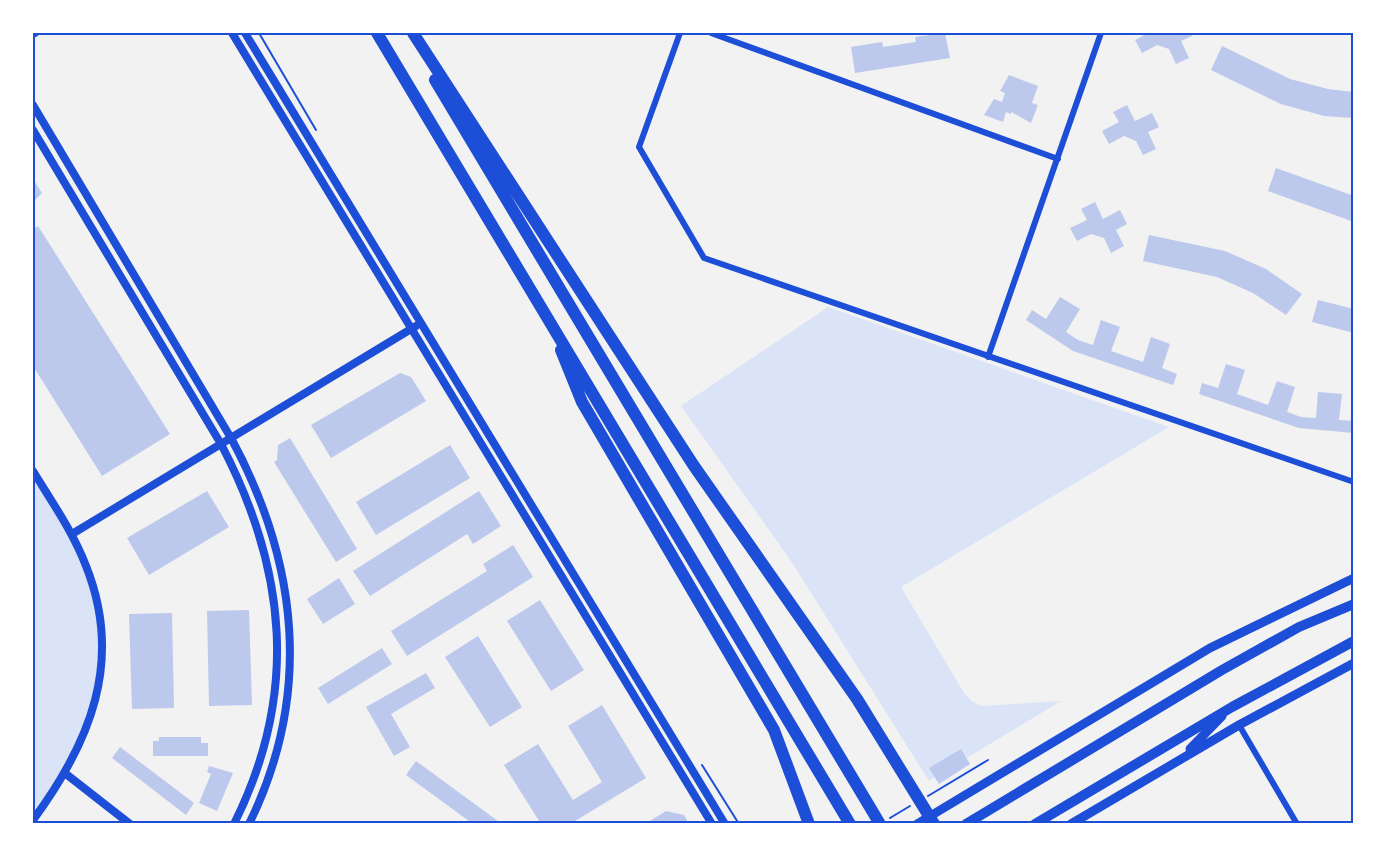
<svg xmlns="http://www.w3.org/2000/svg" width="1387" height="857" viewBox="0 0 1387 857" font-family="'Alegreya Sans',sans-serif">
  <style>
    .green { fill: #dbe4f7 }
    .building { fill: #bdc9ec }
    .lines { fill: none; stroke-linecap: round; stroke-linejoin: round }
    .path { stroke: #1d4ed8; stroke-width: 2 }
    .minor { stroke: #1d4ed8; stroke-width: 6 }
    .tertiary { stroke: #1d4ed8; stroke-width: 8 }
    .secondary { stroke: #1d4ed8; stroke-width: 9 }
    .primary { stroke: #1d4ed8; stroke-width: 10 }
    .motorway { stroke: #1d4ed8; stroke-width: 12 }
    .neatline { fill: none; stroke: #1d4ed8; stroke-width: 2 }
  </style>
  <rect width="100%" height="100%" fill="#f2f2f2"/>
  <path class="green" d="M828,307L1169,427L901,587L964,693L973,702L982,706L1061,701L929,781L793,564L681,406Z
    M33,471L72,534L98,605L100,675L85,736L33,819Z"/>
  <path class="building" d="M945,33L950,58L855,73L851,47L882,42L883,47L916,42L915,37Z
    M1148,33H1191L1192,36L1181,41L1189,58L1176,64L1169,49L1157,45L1142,53L1135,40Z
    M1222,46L1290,79L1328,89L1354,92V118L1324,116L1281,104L1211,70Z
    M1009,75L1038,86L1032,103L1038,105L1031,123L1011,112V114L1006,112L1003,122L984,115L994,99L1002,102L1005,93L1000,91Z
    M1127,105L1135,121L1152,113L1159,127L1148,132L1156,149L1143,155L1136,141L1124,136L1109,144L1102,131L1119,122L1113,112Z
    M1276,168L1354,196V222L1268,191Z
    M33,179L42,193L33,202Z
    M1095,202L1103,219L1120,210L1127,224L1116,230L1124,246L1111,253L1104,238L1091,234L1077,241L1070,228L1087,220L1081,209Z
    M38,226L170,434L102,476L33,366V229Z
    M1149,235L1225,251L1266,269L1302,294L1286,315L1253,293L1217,277L1143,261Z
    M1060,297L1080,309L1066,332L1078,340L1093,345L1101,320L1120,327L1111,351L1143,362L1151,337L1170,344L1162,368L1177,374L1173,385L1073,351L1026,320L1032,310L1046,319Z
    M1318,300L1354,309V333L1312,322Z
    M1226,364L1245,370L1237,394L1268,405L1277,381L1295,387L1287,412L1301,417L1316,418L1318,392L1342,394L1339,420L1354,421V433L1299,428L1199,394L1202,383L1218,388Z
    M400,373L411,377L426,401L331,458L311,425Z
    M290,438L357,549L336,562L274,462L277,460L278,445Z
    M450,445L470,478L376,535L356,502Z
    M207,491L229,527L149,575L127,538Z
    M479,491L501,526L473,544L467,534L370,596L353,571Z
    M513,545L533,577L407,656L391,631L487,571L483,564Z
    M339,578L355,604L323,624L307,599Z
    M540,600L584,670L551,691L507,621Z
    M249,610L252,705L209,706L207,611Z
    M172,613L174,708L132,709L129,614Z
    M478,636L522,707L490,727L445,657Z
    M382,648L392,664L328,704L318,688Z
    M426,673L435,688L391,714L410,747L394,756L366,707Z
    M602,705L646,778L570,824H541L504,765L538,744L573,800L602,782L568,726Z
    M159,737H201V743H208V756H153V741H159Z
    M120,747L194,803L186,815L112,758Z
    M961,749L970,764L939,784L929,768Z
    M416,761L502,824H473L406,775Z
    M209,766L233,773L217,811L199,803L211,774L207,772Z
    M666,811L684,815L689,824H645Z"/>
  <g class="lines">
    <path class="path" d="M259,33L316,130
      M702,765L739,824
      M928,796L988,760
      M890,818L910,806"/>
    <path class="minor" d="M680,33L639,147L704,258L1354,482
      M711,33L1058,159
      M988,357L1101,33
      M1239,725L1297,824"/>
    <path class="tertiary" d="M232,33L712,824
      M245,33L725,824
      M33,34L35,33
      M33,105L231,438C298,562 313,694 249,824
      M33,130L221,444C287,570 299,694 234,824
      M33,471C52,502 73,532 86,566C124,661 90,743 33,820
      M72,534L416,326
      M66,774L130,824"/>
    <path class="secondary" d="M1190,749L1222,716
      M917,824L1210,648L1354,578
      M1071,824L1239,725L1354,663"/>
    <path class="primary" d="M966,824L1222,670L1299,627L1354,604
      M1035,824L1232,707L1354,641"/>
    <path class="motorway" d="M377,33L850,824
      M413,33L694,466L857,699L934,824
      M435,80L880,824
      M561,350L582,402L774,730L809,824"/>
  </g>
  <rect width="1387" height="857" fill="none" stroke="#ffffff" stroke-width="69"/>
  <rect x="34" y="34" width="1318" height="788" class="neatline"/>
</svg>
